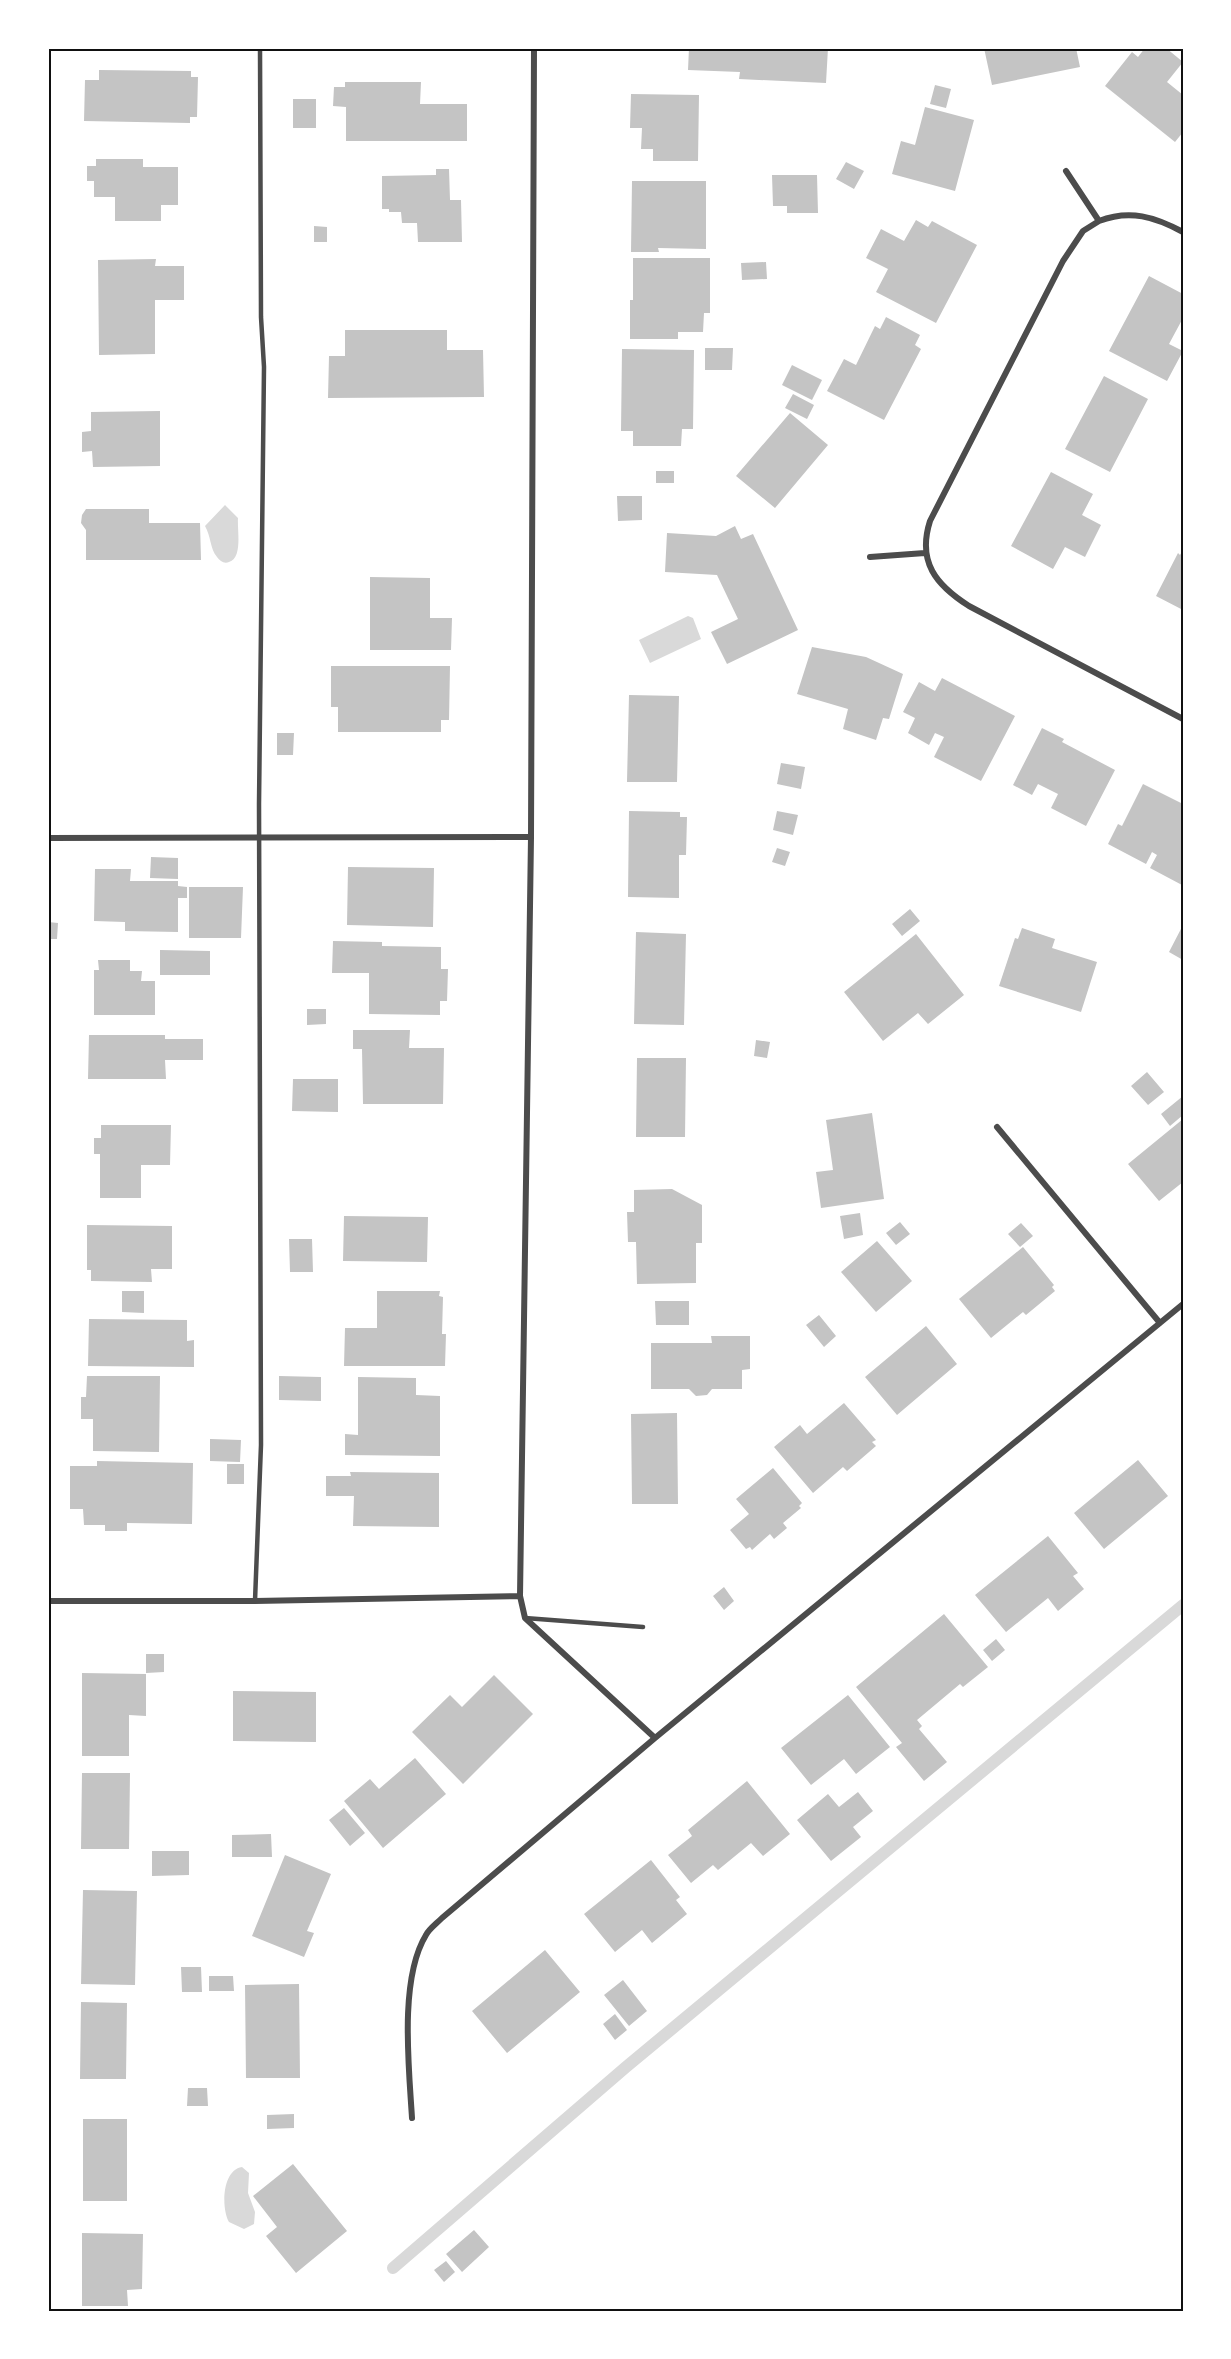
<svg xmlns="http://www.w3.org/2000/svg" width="1231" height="2359" viewBox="0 0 1231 2359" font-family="'Asap Condensed',sans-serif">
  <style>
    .water { fill: #d9d9d9 }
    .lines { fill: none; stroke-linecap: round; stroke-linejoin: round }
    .stream { stroke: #d9d9d9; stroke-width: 12 }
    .building { fill: #c4c4c4 }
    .service { stroke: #4c4c4c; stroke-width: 4.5 }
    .minor { stroke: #4c4c4c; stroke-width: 6 }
    .neatline { fill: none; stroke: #111; stroke-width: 2 }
  </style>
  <rect width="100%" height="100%" fill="#fff"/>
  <path class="water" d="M225,505L238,518C237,529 243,558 229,562C224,564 220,561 217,557C210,549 211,536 205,526Z
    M688,616L693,618L701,639L650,663L639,640Z
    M242,2167L249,2173L248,2193L255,2212L254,2224L244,2229L229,2222C221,2208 222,2170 242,2167Z"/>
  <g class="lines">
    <path class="stream" d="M393,2268L626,2067L1183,1605"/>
  </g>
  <path class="building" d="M689,48H828L826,83L739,79L740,72L688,70Z
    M984,48H1076L1080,67L992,85Z
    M1145,48H1166L1183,62L1167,82L1183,95V132L1175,142L1105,86L1132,52L1138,57Z
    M99,70L191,71V77H198L197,117H190V123L84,121L85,80H99Z
    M345,82H421L420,104H467V141H346V107L333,106L334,87H345Z
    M935,85L951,89L946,108L930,104Z
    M631,94L699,95L698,161H653V149H641L642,128H630Z
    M293,99H316V128H293Z
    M925,107L974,120L955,191L892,174L901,141L915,145Z
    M96,159H143V167H178V205H161V221H115V197H94V181H87V166H96Z
    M846,162L864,171L854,189L836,179Z
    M436,169H449L450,200H461L462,242H418L417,223H402L401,212H389V209H382V176L436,175Z
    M772,175H817L818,213H787V206H773Z
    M632,181H706V249L658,248L659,252H631Z
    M916,220L928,227L932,221L977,245L936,323L876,292L888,269L866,258L881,229L904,241Z
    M314,226L327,227V242H314Z
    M633,258H710V313H704L703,332H678V339H630V300H633Z
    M156,259L155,266H184V300H155V354L99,355L98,260Z
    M766,262L767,279L742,280L741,263Z
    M1149,276L1183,294V318L1169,344L1183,351L1167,381L1109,351Z
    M886,317L920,335L915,345L921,349L884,420L827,391L844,359L856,365L875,326L880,329Z
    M345,330H447V350H483L484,397L328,398L329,356H345Z
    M705,348H733L732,370H705Z
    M622,349L694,350L693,429H682L681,446H633V431H621Z
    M792,365L822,380L812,400L782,385Z
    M1104,376L1148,399L1110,472L1065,449Z
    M793,394L814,405L807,419L785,408Z
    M160,411V466L93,467L92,451L82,452V432L91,431V412Z
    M790,413L828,445L775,508L736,476Z
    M656,471H674V483H656Z
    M1051,472L1093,494L1082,515L1101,525L1085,557L1065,547L1053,569L1011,546Z
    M617,496H642V520L618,521Z
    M86,509H149V523H200L201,560H86V530L81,523L82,515Z
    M735,526L741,539L753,534L798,630L727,664L711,632L738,619L717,575L665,572L667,533L716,536Z
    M1183,550V610L1156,596L1178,553L1180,555Z
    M370,577L430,578V618H452L451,650H370Z
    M812,647L866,657L903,674L889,719L883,718L876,740L843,729L848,709L797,694Z
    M331,666H450L449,720H441V732H338V707H331Z
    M942,678L1015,716L981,781L934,757L944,737L935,733L929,745L908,733L915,718L903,712L919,682L935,691Z
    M629,695L679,696L677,782H627Z
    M1042,728L1064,739L1062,742L1115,770L1086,826L1051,808L1058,794L1038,784L1032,795L1013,785Z
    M277,733H294L293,755H277Z
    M781,763L805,767L801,789L777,784Z
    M1143,784L1183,804L1182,885L1150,868L1157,855L1152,852L1146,864L1108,844L1118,824L1122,826Z
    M629,811L680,812V817H687L686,855H679V898L628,897Z
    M777,811L798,815L793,835L773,830Z
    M777,848L790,852L785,866L772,862Z
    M151,857L178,858V879L150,878Z
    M348,867L434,868L433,927L347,925Z
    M95,869H131L130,881H178V886L187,887V898H178V932L125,931V922L94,921Z
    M189,887H243L241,938H189Z
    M910,909L920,921L902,936L892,924Z
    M48,922L58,923L57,939H48Z
    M1183,925V960L1169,952Z
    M1022,928L1055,939L1052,948L1097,962L1081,1012L999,986L1015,938L1018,939Z
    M636,932L686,934L684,1025L634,1024Z
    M916,934L964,995L928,1024L918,1013L883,1041L844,992Z
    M333,941L382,942V946L441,947V969H448L447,1001H440V1015L369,1014V973H332Z
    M160,950L210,951V975H160Z
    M98,960H130V971H142L141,981H155V1015H94V970H99Z
    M307,1009H326V1024L307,1025Z
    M353,1030H410L409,1048H444L443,1104H363L362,1049H353Z
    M89,1035H165V1039H203V1060H165L166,1079H88Z
    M756,1040L770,1042L767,1058L754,1056Z
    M637,1058H686L685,1137H636Z
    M1147,1072L1164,1092L1148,1105L1131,1086Z
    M293,1079H338V1112L292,1111Z
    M1183,1096V1115L1170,1126L1161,1114Z
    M872,1113L884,1199L821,1208L816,1172L833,1170L826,1120Z
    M1183,1119V1182L1159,1201L1128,1164Z
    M101,1125H171L170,1165H141V1198H100V1154H94V1138H101Z
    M672,1189L702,1205V1243H696V1283L637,1284L636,1242H628L627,1212H634V1190Z
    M860,1213L863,1235L844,1239L840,1216Z
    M344,1216L428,1217L427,1262L343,1261Z
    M900,1222L910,1234L896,1245L886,1233Z
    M1021,1223L1033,1236L1020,1247L1008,1234Z
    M87,1225L172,1226V1269H151L152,1282L91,1281V1270H87Z
    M289,1239H312L313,1272H290Z
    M877,1241L912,1281L876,1312L841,1272Z
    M1023,1247L1054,1285L1052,1287L1055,1291L1026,1315L1023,1312L991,1338L959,1299Z
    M122,1291H144V1313L122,1312Z
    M377,1291H440L439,1296L443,1297L442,1334H446L445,1366H344L345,1328H377Z
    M655,1301H689V1325H656Z
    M819,1315L836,1336L824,1347L806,1325Z
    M89,1319L187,1320V1341L194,1340V1367L88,1366Z
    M926,1326L957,1364L897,1415L865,1377Z
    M711,1336H750V1369L742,1370V1389H712L707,1395L696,1396L689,1389H651V1343H712Z
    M87,1376H160L159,1452L93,1451V1419H81V1397H86Z
    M279,1376L321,1377V1401L279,1400Z
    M358,1377L416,1378V1395L440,1396V1456L345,1455V1434L358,1435Z
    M844,1403L876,1440L872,1442L876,1446L847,1471L843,1467L813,1493L774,1447L800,1425L807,1434Z
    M677,1413L678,1504H632L631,1414Z
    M210,1439L241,1440L240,1462L210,1461Z
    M1138,1460L1168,1496L1104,1549L1074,1513Z
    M97,1461L193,1463L192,1524L127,1523V1531H105V1525H84L83,1509H70V1466H97Z
    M227,1464H244V1484H227Z
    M773,1468L802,1503L799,1506L801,1508L783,1523L787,1528L774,1539L770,1534L752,1550L750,1547L746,1549L730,1530L749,1514L736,1499Z
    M350,1472L439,1473V1527L353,1526L354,1496H326V1476H351Z
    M1048,1536L1078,1573L1073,1576L1084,1589L1058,1611L1048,1598L1006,1632L975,1595Z
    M724,1587L734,1601L724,1610L713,1596Z
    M944,1614L988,1667L963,1687L960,1684L917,1720L922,1726L919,1729L947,1762L924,1781L896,1747L902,1743L856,1687Z
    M996,1639L1005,1650L992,1661L983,1650Z
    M146,1654H164V1672L146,1673Z
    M82,1673L146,1674V1716L129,1715V1756H82Z
    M494,1675L533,1714L463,1784L412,1732L450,1695L462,1707Z
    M233,1691L316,1692V1742L233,1741Z
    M848,1695L890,1747L856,1774L844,1759L811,1785L781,1748Z
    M415,1758L446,1794L383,1848L344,1801L370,1779L379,1789Z
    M82,1773H130L129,1849H81Z
    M747,1781L790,1834L763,1856L751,1843L718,1870L713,1865L691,1883L668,1855L692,1836L688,1830Z
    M858,1792L873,1811L853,1827L861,1837L831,1861L797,1820L828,1794L839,1807Z
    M344,1808L365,1833L350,1846L329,1820Z
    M271,1834L272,1857H232V1835Z
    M152,1851H189V1875L152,1876Z
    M285,1855L331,1874L307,1931L314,1933L304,1957L252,1936Z
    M651,1860L680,1897L676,1900L687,1914L652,1943L642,1930L615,1952L584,1914Z
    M83,1890L137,1891L135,1985L81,1984Z
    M545,1950L580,1992L507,2053L472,2011Z
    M181,1967H201L202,1992H182Z
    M209,1976H233L234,1991H209Z
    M623,1980L647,2011L629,2026L604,1995Z
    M299,1984L300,2078H246L245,1985Z
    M81,2002L127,2003L126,2079H80Z
    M615,2014L627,2030L615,2040L603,2024Z
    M188,2088H207L208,2106H187Z
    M294,2114V2128L267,2129V2115Z
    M83,2119H127V2201H83Z
    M293,2164L347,2231L296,2273L266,2236L277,2227L253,2196Z
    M474,2230L489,2247L462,2272L446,2254Z
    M82,2233L143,2234L142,2289L127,2290L128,2306H82Z
    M446,2261L455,2272L444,2282L434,2270Z"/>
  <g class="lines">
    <path class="service" d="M255,1601L261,1445L259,804L264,367L261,317L260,48
      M525,1618L643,1627"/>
    <path class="minor" d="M534,48L531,837L520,1596L525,1618L655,1738
      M1066,171L1099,221C1130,209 1155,217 1183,232
      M1099,221L1083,231L1063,261L930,521C917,562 936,585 969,606L1183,719
      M870,557L925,553
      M48,838L531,837
      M997,1127L1160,1323
      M48,1601H255L520,1596
      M412,2118C409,2068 399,1979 426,1935C429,1929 436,1924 442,1918L655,1738L1183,1304"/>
  </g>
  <rect width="1231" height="2359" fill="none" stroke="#ffffff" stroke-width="99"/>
  <rect x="50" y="50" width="1132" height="2260" class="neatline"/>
</svg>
